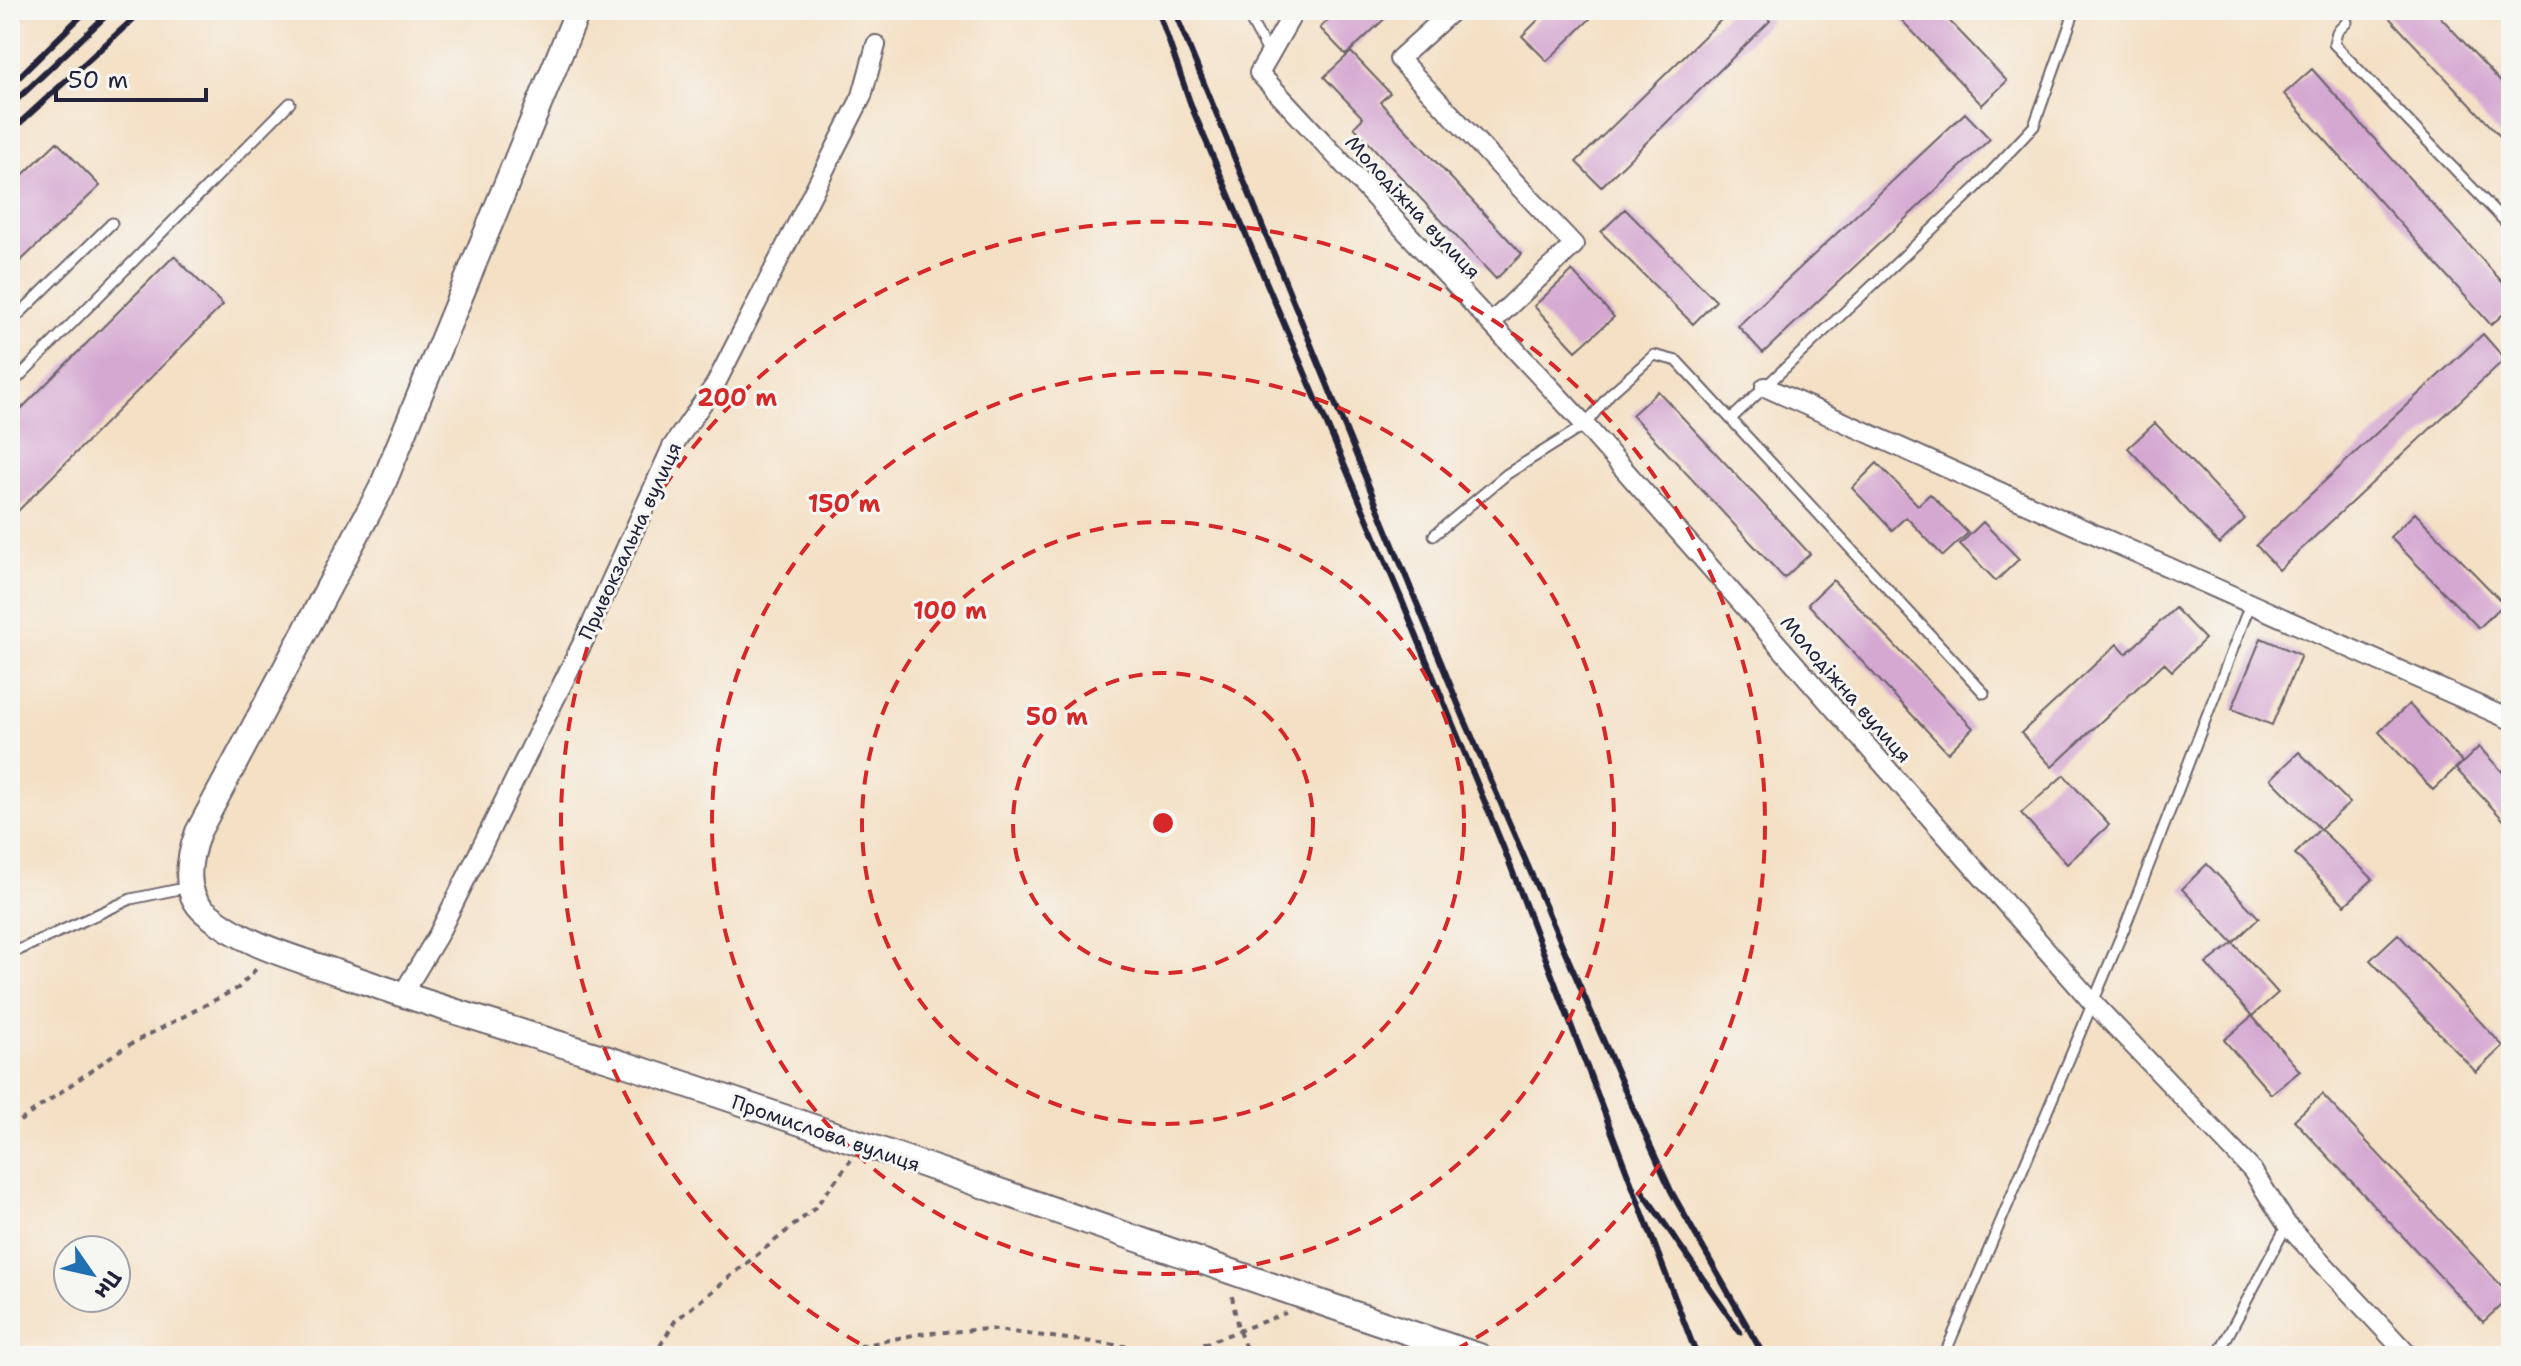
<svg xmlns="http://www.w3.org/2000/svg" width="2521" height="1366" viewBox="0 0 2521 1366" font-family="'Shantell Sans',sans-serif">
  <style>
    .building { fill: #d5a8d1 }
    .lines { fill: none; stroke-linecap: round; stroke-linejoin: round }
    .service-casing { stroke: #6c646b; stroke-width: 13 }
    .minor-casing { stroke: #6c646b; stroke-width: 22 }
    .tertiary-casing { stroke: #6c646b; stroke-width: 28 }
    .path { stroke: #6c646b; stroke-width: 4; stroke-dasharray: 6 6; stroke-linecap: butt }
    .service { stroke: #fff; stroke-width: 9 }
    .minor { stroke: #fff; stroke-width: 18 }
    .tertiary { stroke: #fff; stroke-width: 24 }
    .rail { stroke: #22223b; stroke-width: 6 }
    .ring { fill: none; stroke: #d62828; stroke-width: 4; stroke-dasharray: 14 10 }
    .labels { text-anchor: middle; stroke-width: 6; stroke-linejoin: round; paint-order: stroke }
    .street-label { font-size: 20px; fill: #22223b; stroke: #f6f6f2 }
    .centre { fill: #d62828; stroke: #f6f6f2; stroke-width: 4 }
    .ring-label { font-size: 24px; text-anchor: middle; font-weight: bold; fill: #d62828; stroke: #f6f6f2; stroke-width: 6; stroke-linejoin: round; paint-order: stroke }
  </style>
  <rect width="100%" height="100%" fill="#f6f6f2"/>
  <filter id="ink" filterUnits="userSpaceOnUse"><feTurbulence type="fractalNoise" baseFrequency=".0125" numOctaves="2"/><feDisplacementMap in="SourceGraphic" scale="16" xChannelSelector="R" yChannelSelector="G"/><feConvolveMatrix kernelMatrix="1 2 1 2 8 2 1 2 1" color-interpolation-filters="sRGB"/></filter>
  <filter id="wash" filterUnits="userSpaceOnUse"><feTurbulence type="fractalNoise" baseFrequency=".006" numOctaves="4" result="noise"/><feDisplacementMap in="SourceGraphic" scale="32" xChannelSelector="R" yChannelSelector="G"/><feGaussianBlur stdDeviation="1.8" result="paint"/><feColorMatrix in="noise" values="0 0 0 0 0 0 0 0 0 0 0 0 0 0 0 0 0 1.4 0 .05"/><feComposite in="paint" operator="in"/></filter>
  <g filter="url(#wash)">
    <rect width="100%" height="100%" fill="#f4e0c5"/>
    <g id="blocks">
      <path class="building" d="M1338,10H1394L1346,55L1320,28Z
        M1548,10H1599L1547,61L1522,36Z
        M1731,10H1760L1770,21L1601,187L1576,162Z
        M1892,10H1939L2007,81L1982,105Z
        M2382,10H2434L2511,93V148Z
        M1351,52L1390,93L1380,102L1522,254L1496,279L1354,127L1363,118L1324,77Z
        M2312,69L2511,292V307L2491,325L2284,94Z
        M1965,113L1990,139L1763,353L1738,326Z
        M57,142L100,186L10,271V187Z
        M1625,209L1716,301L1693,324L1601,232Z
        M174,256L223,305L10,519V420Z
        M1572,271L1614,317L1576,351L1534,306Z
        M2483,334L2505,359L2279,570L2256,545Z
        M1658,391L1810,554L1784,578L1632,415Z
        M2155,423L2245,519L2219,544L2128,448Z
        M1877,463L1918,505L1930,494L1968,533L1943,556L1906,517L1892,530L1852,488Z
        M2415,513L2504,604L2479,628L2390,537Z
        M1983,522L2019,559L1996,581L1960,544Z
        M1833,580L1973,728L1948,753L1808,604Z
        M2175,608L2205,639L2172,671L2164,663L2052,767L2021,733L2117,644L2126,654Z
        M2261,638L2301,655L2272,725L2232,709Z
        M2409,704L2462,762L2433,790L2379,732Z
        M2479,747L2511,781V828L2456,769Z
        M2299,752L2350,803L2320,829L2271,779Z
        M2064,775L2109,825L2067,864L2021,813Z
        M2320,829L2373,879L2345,905L2295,854Z
        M2207,864L2259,918L2233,943L2182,889Z
        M2398,934L2503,1046L2476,1072L2370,960Z
        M2233,943L2278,993L2252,1016L2206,964Z
        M2252,1016L2300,1071L2271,1094L2224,1040Z
        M2322,1094L2511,1296L2483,1322L2294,1120Z"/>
    </g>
  </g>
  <g filter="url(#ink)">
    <use href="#blocks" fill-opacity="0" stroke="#6c646b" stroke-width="2"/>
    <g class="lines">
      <defs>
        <path id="service" d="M1245,10L1268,52
          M10,19L20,10
          M2347,22L2337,32L2334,44L2511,228
          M10,323L112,223
          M10,386L290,103
          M1732,418L1976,188L2034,126L2075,10
          M1434,535L1507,474L1585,425L1610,394L1654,355L1677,361L1984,693
          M10,954L131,899L189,887
          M1944,1356L2126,924L2251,602
          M2217,1356L2287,1225"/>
        <path id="minor" d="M1295,10L1259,73L1585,425L2092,1002L2252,1170L2287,1225L2409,1356
          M1453,10L1399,59L1574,245L1491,323
          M1765,387L2511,720
          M402,995L438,935L585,638L672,447L715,385L862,96L876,45"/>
        <path id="tertiary" d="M578,10L381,489L198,832C189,857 181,892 205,912C244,945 295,958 342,974C435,1007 530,1034 624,1064C911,1157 1193,1261 1479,1356"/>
      </defs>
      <use href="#service" class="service-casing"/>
      <use href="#minor" class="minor-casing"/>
      <use href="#tertiary" class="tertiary-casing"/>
      <path class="path" d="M10,1128L123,1048L238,988L258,967
        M1232,1296L1238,1329L1249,1356
        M1182,1354L1195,1356
        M654,1356L675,1321L814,1209L851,1160
        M813,1356L918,1334L988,1329L1180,1353L1286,1313"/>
      <use href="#service" class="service"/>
      <use href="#minor" class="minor"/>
      <use href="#tertiary" class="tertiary"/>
      <path class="rail" d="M1158,10L1192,108L1401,598L1504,849L1697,1356
        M1174,10L1463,716L1624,1088L1671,1191L1764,1356
        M10,86L87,10
        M10,106L112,10
        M10,132L143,10
        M1642,1191L1740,1332"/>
    </g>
  </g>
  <g class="ring">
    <circle cx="1163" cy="823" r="150"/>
    <circle cx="1163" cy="823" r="301"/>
    <circle cx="1163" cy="823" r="451"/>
    <path d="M880 1355A602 602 0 1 1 1446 1355"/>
  </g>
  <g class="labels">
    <g class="street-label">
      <text transform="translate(1413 207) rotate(47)" y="7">Молодіжна вулиця</text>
      <text transform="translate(630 541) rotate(-65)" y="7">Привокзальна вулиця</text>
      <text transform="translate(1846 689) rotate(49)" y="7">Молодіжна вулиця</text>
      <text transform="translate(826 1133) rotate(19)" y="7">Промислова вулиця</text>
    </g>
  </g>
  <circle cx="1163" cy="823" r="12" class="centre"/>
  <g class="ring-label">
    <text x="737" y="406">200 m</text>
    <text x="844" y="512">150 m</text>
    <text x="950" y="619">100 m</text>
    <text x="1057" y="725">50 m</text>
  </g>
  <rect width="2521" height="1366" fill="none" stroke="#f6f6f2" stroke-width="40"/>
  <g transform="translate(92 1274) rotate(124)"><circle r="38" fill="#f6f6f2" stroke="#a1a1a9" stroke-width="2"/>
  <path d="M0-6L14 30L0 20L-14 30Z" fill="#1f6fb2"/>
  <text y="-12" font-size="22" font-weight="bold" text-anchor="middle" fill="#22223b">Пн</text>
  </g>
  <path d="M56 88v12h150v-12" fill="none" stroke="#22223b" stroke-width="4"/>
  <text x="68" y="88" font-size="24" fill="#22223b" stroke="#f6f6f2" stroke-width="6" paint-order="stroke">50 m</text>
</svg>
